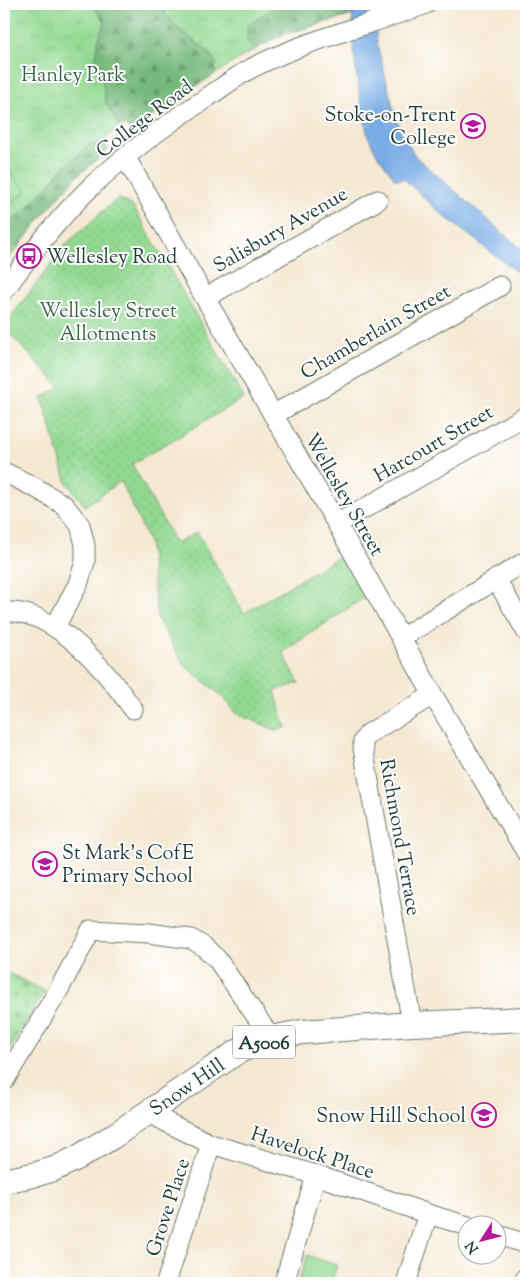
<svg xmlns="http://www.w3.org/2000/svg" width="530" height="1287" viewBox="0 0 530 1287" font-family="'Sorts Mill Goudy',serif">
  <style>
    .grass { fill: url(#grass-tufts); stroke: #598b63 }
    .forest { fill: url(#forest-firs); stroke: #4a7b58 }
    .cemetery { fill: url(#cemetery-stones); stroke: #598b63 }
    .garden { fill: url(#garden-dots); stroke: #598b63 }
    .pitch { fill: #93d992; stroke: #598b63 }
    .water { fill: #78ace5; stroke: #4c748c }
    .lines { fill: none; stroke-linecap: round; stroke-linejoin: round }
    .minor-casing { stroke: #6a796b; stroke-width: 21 }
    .major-casing { stroke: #6a796b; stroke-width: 26 }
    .minor { stroke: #fff; stroke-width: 19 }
    .major { stroke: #fff; stroke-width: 24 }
    .labels { text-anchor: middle; stroke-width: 4; stroke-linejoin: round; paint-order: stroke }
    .shield { fill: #fff; stroke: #627771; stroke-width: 1 }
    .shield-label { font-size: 19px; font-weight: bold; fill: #1f3d34 }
    .park-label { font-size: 20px; fill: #3c644c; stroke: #fff }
    .poi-label { font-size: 20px; fill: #1f3d34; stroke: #fff; text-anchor: end }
    .street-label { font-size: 20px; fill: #1f3d34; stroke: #fff }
  </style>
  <defs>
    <pattern id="grass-tufts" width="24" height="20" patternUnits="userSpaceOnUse" patternTransform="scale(1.25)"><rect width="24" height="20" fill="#93d992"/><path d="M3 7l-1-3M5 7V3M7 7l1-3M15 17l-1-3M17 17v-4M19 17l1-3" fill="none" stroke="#7ebb7e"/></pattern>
    <pattern id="forest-firs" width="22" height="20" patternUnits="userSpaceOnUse" patternTransform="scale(1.25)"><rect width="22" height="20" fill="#76b97c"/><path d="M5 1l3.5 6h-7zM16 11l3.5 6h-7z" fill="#609866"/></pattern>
    <pattern id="cemetery-stones" width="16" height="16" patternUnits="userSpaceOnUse" patternTransform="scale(1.25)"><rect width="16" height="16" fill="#93d992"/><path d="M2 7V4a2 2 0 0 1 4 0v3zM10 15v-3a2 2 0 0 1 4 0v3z" fill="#7ebb7e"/></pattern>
    <pattern id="garden-dots" width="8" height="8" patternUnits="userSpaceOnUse" patternTransform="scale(1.25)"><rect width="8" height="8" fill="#93d992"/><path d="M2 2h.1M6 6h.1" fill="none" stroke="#7ebb7e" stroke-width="1.8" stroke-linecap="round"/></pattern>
  </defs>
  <rect width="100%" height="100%" fill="#fff"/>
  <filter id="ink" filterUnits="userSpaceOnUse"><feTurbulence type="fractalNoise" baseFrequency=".02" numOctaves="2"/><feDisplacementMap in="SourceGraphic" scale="10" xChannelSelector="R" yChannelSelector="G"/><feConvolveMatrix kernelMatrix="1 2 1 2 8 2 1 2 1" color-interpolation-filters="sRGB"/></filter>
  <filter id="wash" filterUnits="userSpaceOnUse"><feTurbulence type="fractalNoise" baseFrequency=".0096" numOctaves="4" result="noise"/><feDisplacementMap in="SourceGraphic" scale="20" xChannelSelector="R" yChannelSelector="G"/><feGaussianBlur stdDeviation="1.12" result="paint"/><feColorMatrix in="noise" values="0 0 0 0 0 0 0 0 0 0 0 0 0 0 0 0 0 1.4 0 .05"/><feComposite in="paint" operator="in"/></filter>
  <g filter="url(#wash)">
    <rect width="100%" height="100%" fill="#f5e8d2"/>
    <path class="grass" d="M4,4H393L281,35L240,58L179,97L131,131L125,125L119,126L108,136L105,141L108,150L76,177L45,213L4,265Z"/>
    <path class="forest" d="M92,4H165V14L175,26L211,54L216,64L215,74L179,97L131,131L125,125L119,126L106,104L102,79L96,57L98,41L105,22Z
      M276,4H351L354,14L281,35L254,50L247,41L248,25L273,8Z
      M101,142L108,150L76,177L45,213L4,265V226L30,206L63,168L88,145Z"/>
    <path class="cemetery" d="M4,971L45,991L4,1059Z"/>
    <path class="garden" d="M118,198L133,206L244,398L132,464L176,544L197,532L244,613L342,555L365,597L283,652L299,683L275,691L286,728L276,730L237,714L223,697L184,665L157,618L149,543L121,481L85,506L67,483L42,398L60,387L4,328V326L67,243Z"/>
    <path class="pitch" d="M4,163L26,191L4,209Z
      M307,1255L337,1265L331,1283H298Z"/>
    <path class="water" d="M352,4H374L377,44L393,107L400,130L416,157L526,253V279L444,216L404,179H395L376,153L368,136L362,112L354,55Z"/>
  </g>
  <g filter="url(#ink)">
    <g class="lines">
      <defs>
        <path id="minor" d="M126,158L205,298L337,524L433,695L526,852
          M4,291C31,253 60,216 94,184C129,152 168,123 208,97C223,87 239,74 256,66C310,39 369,25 426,4
          M205,298L378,200
          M273,415L500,286
          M6,473L36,488L64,505L80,525L85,545V562L78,584L55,627
          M337,524L526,416
          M496,579L526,631
          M4,612C55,608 106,671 133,709
          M401,638L526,561
          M412,1024L363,748V741L368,734L433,695
          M4,1081L57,993L91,930L149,933L191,939L203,946L217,959L271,1038
          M148,1113L211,1144L316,1175L428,1214L468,1226
          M498,1235L526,1244
          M166,1283L211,1144
          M284,1283L316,1175
          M406,1283L428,1214
          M524,1283L526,1277"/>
        <g id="major">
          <path id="s1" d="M4,1181L37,1174L54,1169L77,1158L112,1137L237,1052L271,1038L302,1032L412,1024L526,1019"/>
        </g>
      </defs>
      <use href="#minor" class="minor-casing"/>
      <use href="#major" class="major-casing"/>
      <use href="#minor" class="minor"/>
      <use href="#major" class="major"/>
    </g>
  </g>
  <defs>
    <symbol id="university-ring" viewBox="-11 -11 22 22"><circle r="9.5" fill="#fff" stroke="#b5179e" stroke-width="1.5"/><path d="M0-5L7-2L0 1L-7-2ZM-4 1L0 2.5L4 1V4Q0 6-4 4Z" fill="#b5179e"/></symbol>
    <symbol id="bus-ring" viewBox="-11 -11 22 22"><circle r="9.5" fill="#fff" stroke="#b5179e" stroke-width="1.5"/><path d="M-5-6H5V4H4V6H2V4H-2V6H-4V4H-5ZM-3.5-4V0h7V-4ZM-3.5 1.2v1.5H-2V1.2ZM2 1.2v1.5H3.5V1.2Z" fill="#b5179e"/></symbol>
    <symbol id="school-ring" viewBox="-11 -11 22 22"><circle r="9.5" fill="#fff" stroke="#b5179e" stroke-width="1.5"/><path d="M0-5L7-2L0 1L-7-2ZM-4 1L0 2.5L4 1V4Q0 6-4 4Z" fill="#b5179e"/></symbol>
  </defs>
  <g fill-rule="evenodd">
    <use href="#university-ring" x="459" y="112" width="28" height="28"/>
    <use href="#bus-ring" x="15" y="242" width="28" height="28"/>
    <use href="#school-ring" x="31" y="850" width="28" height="28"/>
    <use href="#school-ring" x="470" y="1101" width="28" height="28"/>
  </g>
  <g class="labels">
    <rect class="shield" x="233" y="1025.5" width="62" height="33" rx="4"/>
    <g class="shield-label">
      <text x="264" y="1049">A5006</text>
    </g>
    <g class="park-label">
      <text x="73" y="81">Hanley Park</text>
      <text x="108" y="317">Wellesley Street<tspan x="108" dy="23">Allotments</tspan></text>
    </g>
    <g class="poi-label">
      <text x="456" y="121">Stoke-on-Trent<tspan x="456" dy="23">College</tspan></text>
      <text x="46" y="263" text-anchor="start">Wellesley Road</text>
      <text x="62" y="859" text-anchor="start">St Mark's CofE<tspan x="62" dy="23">Primary School</tspan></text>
      <text x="466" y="1122">Snow Hill School</text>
    </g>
    <g class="street-label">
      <text transform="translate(144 118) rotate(-37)" y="7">College Road</text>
      <text transform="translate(280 229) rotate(-30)" y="7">Salisbury Avenue</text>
      <text transform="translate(375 331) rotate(-30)" y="7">Chamberlain Street</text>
      <text transform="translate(433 443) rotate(-30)" y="7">Harcourt Street</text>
      <text transform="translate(345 494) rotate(60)" y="7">Wellesley Street</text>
      <text transform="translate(401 837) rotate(80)" y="7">Richmond Terrace</text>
      <text dy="7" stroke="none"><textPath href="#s1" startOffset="208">Snow Hill</textPath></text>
      <text transform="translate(313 1152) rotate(18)" y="7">Havelock Place</text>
      <text transform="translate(167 1207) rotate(-72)" y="7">Grove Place</text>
    </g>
  </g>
  <rect width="530" height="1287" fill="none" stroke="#fff" stroke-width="20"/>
  <g transform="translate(482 1240) rotate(234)"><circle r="24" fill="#ffffff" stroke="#a5b1ae"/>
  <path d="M0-4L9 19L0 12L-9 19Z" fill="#b5179e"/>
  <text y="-8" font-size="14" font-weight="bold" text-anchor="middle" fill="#1f3d34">N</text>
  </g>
</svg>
